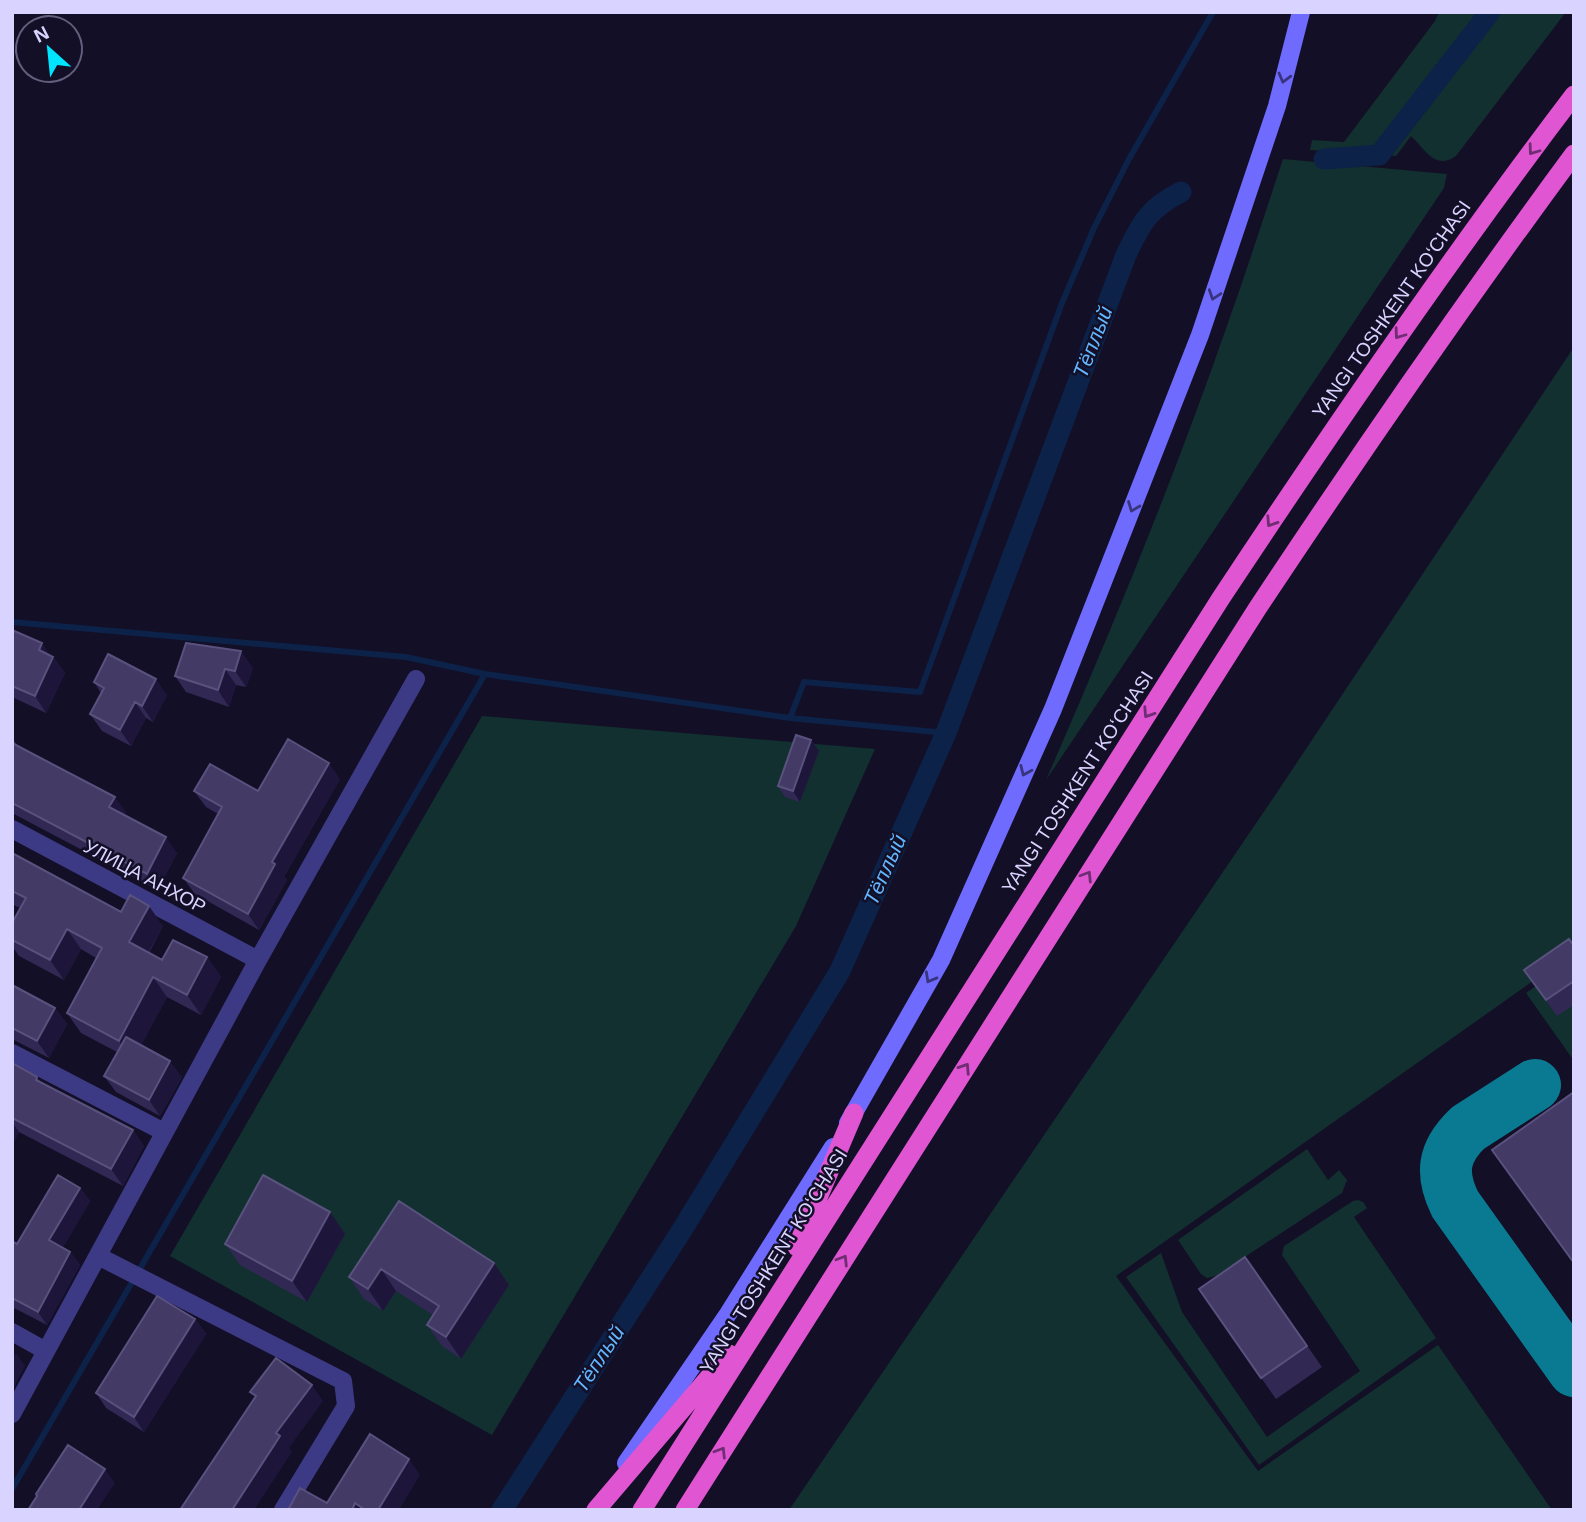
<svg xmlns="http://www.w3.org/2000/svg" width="1586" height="1522" viewBox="0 0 1586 1522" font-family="Arial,sans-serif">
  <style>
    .green { fill: #12302f }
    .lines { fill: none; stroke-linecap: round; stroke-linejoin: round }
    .stream { stroke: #0c2248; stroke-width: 6 }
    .canal { stroke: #0c2248; stroke-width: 21 }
    .taxiway { stroke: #0a7a92; stroke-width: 52 }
    .minor { stroke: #3d3a85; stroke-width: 18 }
    .secondary { stroke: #6f6bff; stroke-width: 18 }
    .trunk { stroke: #e055d1; stroke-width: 19 }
    .wall { fill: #312854 }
    .shaded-wall { fill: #1d163a }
    .building { fill: #433a66; stroke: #5a527e; stroke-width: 2 }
    .oneway { stroke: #38347d }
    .oneway2 { stroke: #6f2e73 }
    .labels { text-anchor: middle; stroke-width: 5; stroke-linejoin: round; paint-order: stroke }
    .street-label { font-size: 19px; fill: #d9d4ff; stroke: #130f26 }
    .water-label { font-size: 21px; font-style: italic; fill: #62b6ff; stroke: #130f26 }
  </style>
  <rect width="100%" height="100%" fill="#130f26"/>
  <path class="green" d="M1439,12H1566L1456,156C1435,171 1425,149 1411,136L1396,156L1310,150L1312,140L1344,142L1435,21Z
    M1283,159L1447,174L1444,188L1046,780C1112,629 1175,476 1229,320C1248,267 1265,213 1283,159Z
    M1574,347V952L1116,1276L1258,1471L1438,1345L1552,1510H789L1278,791Z
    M482,716L875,749L796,926L492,1435L170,1256Z
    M1536,986L1574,1005V1061L1526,993Z
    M1307,1149L1328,1180L1339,1170L1347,1180L1342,1193L1216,1276L1207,1278L1201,1274L1178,1240Z
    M1358,1200L1363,1202L1367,1208L1354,1217L1436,1338L1259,1465L1126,1277L1161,1253L1182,1312L1267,1437L1360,1371L1282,1255L1284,1246L1353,1201Z"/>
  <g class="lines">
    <path class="stream" d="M12,622L406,657L485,674L790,718L804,682L920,692L1062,303L1094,228L1129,159L1213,12
      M790,718L946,733
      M12,1489L485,674"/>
    <path class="canal" d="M1324,159L1379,155L1490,12
      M502,1510L682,1230L840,971L946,733L1126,255C1141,223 1149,208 1181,192"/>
    <path class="taxiway" d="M1535,1085L1468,1128C1443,1152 1440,1173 1455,1204L1574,1371"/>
    <path class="minor" d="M12,829L258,960
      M12,1053L164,1132
      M98,1256L343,1381L346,1406L283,1510
      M12,1332L46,1351
      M12,1414L258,960L416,679"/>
    <path class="secondary" d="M848,1123L941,960L1053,709L1200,335L1277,106L1301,12
      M626,1463L728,1314L833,1147"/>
    <path class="trunk" d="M797,1247L854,1113
      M596,1510L729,1354
      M642,1510L1221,598C1334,427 1450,258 1574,95
      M685,1510L1257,609C1359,455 1464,303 1574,154"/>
  </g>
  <path class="wall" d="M12,630L53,657L65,673L46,713L12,697Z
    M186,643L253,668L246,687L236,685L229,707L186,692L175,676Z
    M94,682L167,695L153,722L146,718L131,746L102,731L90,714L101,693Z
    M12,738L18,746L126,812L124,815L177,853L158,890L12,813Z
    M811,740L819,751L800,802L785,797L778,786Z
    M340,779L284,877L287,880L259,930L195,894L183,878L218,814L206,807L194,791H258Z
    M12,853L121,912L163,926L149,953L162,960L207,957L221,977L201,1015L167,997L141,1045L182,1077L160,1116L116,1092L104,1076L117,1052L81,1033L67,1013L96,958L81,949L64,980L19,956L12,946V923L20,908L12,904Z
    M1574,946V1005L1557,1016L1524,970Z
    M12,985L55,1008L67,1024L49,1058L12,1039Z
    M12,1063L37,1077L41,1083L133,1130L144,1146L123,1186L19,1132L12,1145Z
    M80,1188L90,1201L63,1247L70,1252L80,1265L47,1325L12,1307V1241L17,1244Z
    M399,1201L509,1285L461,1359L442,1346L427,1325L433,1315L396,1291L383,1311L364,1299L349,1277Z
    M345,1234L307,1302L240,1265L225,1244Z
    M1245,1257L1322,1367L1276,1399L1199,1289Z
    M195,1319L206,1334L144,1432L106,1408L96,1393Z"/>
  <path class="shaded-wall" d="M42,643L52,658L53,657L65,673L46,713L35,696L39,650Z
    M241,651L253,668L246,687L235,671Z
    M225,669L236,685L229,707L218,690Z
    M156,679L167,695L153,722L142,706Z
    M135,702L146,718L131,746L120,730Z
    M811,740L819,751L800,802L793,791Z
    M329,763L340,779L284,877L287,880L259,930L248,914L272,862Z
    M115,797L126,812L120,823L109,807Z
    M166,837L177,853L158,890L147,874Z
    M149,906L163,926L143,962L129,942Z
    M67,929L81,949L64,980L50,960Z
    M207,957L221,977L201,1015L187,995Z
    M153,977L167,997L133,1061L119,1041Z
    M55,1008L67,1024L49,1058L37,1041Z
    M170,1061L182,1077L160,1116L149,1100Z
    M12,1122L19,1132L12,1145Z
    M133,1130L144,1146L123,1186L111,1169Z
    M80,1188L90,1201L59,1254L49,1240Z
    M330,1212L345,1234L307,1302L292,1281Z
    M70,1252L80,1265L47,1325L38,1312Z
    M494,1263L509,1285L461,1359L446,1337Z
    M381,1269L396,1291L383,1311L368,1289Z
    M195,1319L206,1334L144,1432L134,1417Z
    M16,1353L25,1366L12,1391V1360Z
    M312,1385L323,1401L289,1448L292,1452L254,1510H232L276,1433Z
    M409,1459L420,1475L399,1510H378Z
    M105,1469L115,1483L97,1510H79Z
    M355,1503L360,1510H352Z"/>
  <path class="building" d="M12,630L42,643L39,650L53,657L35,696L12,686Z
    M186,643L241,651L235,671L225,669L218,690L175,676Z
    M108,654L156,679L142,706L135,702L120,730L90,714L104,688L94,682Z
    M796,735L811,740L793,791L778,786Z
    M288,739L329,763L272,862L275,864L248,914L183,878L222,807L194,791L210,764L258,791Z
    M12,743L115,797L109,807L166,837L147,874L12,803Z
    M12,853L121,912L130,895L149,906L129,942L162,960L173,940L207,957L187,995L153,977L119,1041L67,1013L102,948L67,929L50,960L12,940V923L26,898L12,891Z
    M1569,939L1574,946V981L1546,1000L1524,970Z
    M12,985L55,1008L37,1041L12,1028Z
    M126,1037L170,1061L149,1100L104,1076Z
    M12,1063L37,1077L36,1080L133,1130L111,1169L12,1118Z
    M1574,1092V1263L1492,1150Z
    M58,1175L80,1188L49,1240L70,1252L38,1312L12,1298V1241L17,1244Z
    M263,1175L330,1212L292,1281L225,1244Z
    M399,1201L494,1263L446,1337L427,1325L439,1306L381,1269L368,1289L349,1277Z
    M1245,1257L1307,1346L1261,1378L1199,1289Z
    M157,1296L195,1319L134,1417L96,1393Z
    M276,1358L312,1385L276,1433L280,1436L232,1510H180L256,1396L250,1392Z
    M370,1434L409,1459L378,1510H365L355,1503L352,1510H288L300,1488L327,1503Z
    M68,1445L105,1469L79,1510H28L37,1496L36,1494Z"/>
  <defs><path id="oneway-chevron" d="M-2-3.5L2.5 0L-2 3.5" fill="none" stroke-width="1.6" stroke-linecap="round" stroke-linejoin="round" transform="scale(1.75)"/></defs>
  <g class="oneway">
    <use href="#oneway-chevron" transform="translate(1284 78) rotate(105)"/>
    <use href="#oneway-chevron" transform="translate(1214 295) rotate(108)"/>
    <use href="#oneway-chevron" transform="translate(1133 507) rotate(111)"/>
    <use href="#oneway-chevron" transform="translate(1025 771) rotate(114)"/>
    <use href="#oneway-chevron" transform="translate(930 978) rotate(119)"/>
  </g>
  <g class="oneway2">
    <use href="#oneway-chevron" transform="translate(1533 150) rotate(126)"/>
    <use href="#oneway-chevron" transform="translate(1399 334) rotate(126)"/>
    <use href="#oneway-chevron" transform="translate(1271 522) rotate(123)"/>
    <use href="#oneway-chevron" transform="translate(1148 713) rotate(123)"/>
    <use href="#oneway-chevron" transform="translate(1087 876) rotate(-58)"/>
    <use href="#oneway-chevron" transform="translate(965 1068) rotate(-57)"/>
    <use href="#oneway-chevron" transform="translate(843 1260) rotate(-58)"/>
    <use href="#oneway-chevron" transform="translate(721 1452) rotate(-58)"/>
  </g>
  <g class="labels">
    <g class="street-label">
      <text transform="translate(1391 309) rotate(-55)" y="7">YANGI TOSHKENT KO‘CHASI</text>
      <text transform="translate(1077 782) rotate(-57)" y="7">YANGI TOSHKENT KO‘CHASI</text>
      <text transform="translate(145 876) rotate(28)" y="7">УЛИЦА АНХОР</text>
      <text transform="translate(773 1261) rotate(-58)" y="7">YANGI TOSHKENT KO‘CHASI</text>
    </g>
    <g class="water-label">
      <text transform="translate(1093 342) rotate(-69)" y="7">Тёплый</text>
      <text transform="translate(885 870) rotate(-66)" y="7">Тёплый</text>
      <text transform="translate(599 1359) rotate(-57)" y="7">Тёплый</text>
    </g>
  </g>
  <rect width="1586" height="1522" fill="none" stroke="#d9d4ff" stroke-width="28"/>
  <g transform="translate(49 49) rotate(333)"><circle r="33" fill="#130f26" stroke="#625e7d" stroke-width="2"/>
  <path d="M0-5L12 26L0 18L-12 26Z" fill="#00e5ff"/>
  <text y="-10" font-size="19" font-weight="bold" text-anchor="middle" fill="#d9d4ff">N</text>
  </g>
</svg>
